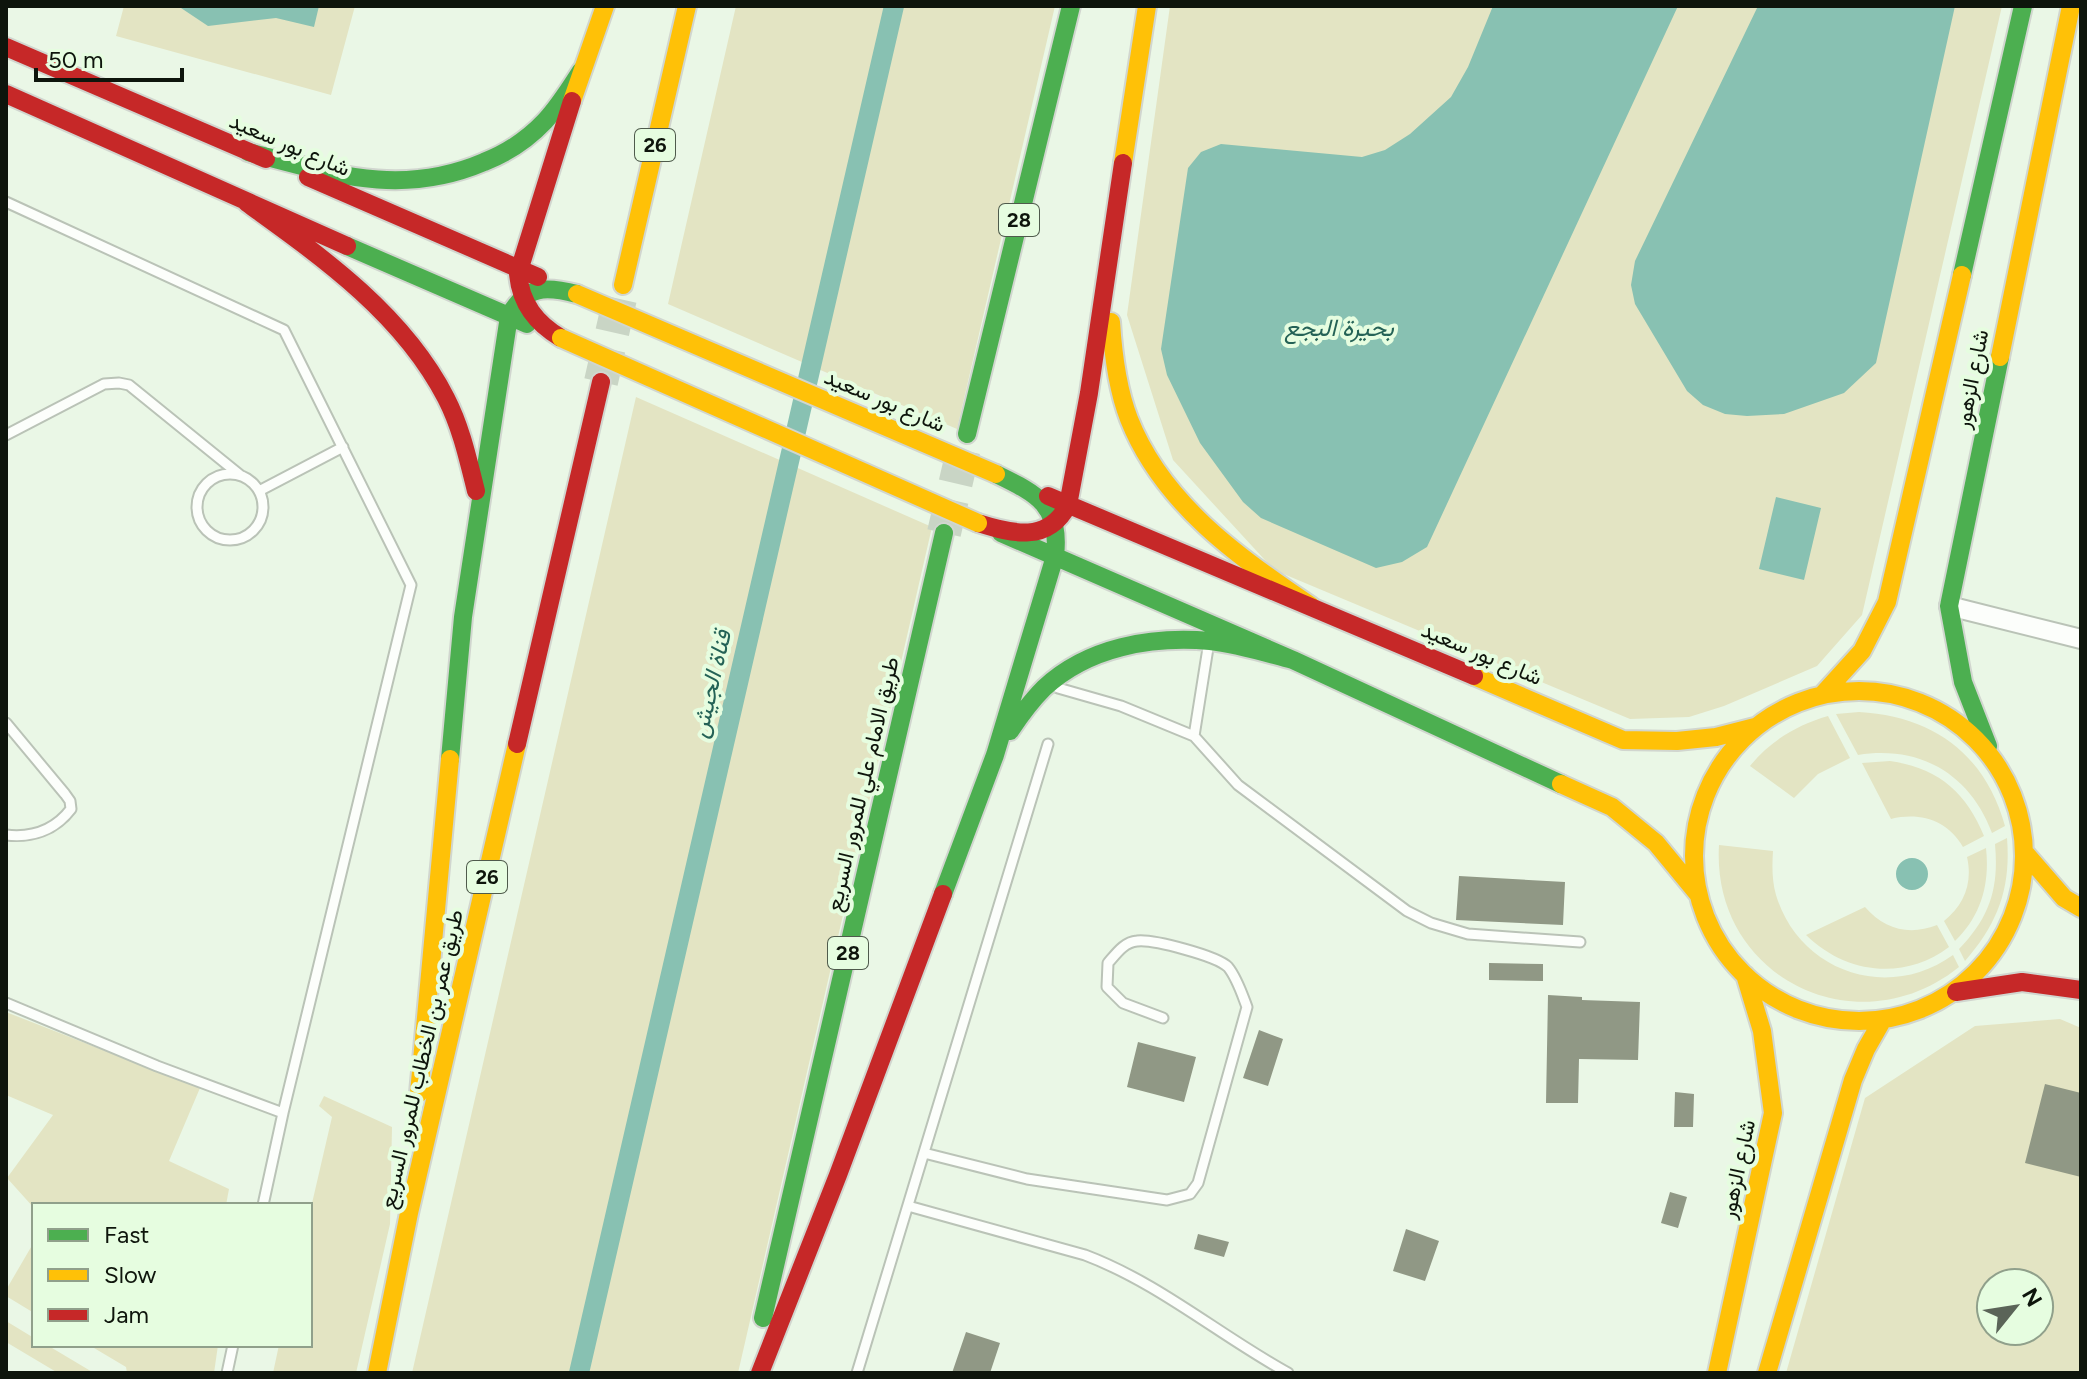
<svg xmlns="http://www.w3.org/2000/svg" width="2087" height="1379" viewBox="0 0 2087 1379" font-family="Figtree,Vazirmatn,sans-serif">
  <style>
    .green { fill: #e3e4c3; fill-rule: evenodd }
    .water { fill: #88c1b2 }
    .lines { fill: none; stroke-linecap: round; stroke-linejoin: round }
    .canal { stroke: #88c1b2; stroke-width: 20 }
    .building { fill: #909885 }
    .highway-tunnel { stroke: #c9d5c5; stroke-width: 34; stroke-dasharray: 34 17; stroke-linecap: butt }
    .lane-casing { stroke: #bac3b7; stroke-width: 13 }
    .street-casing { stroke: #bac3b7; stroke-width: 22 }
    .fast-casing { stroke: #d1d6cf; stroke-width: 22 }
    .slow-casing { stroke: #d1d6cf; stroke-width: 22 }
    .jam-casing { stroke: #d1d6cf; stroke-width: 22 }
    .lane { stroke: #fcfefb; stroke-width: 9 }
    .street { stroke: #fcfefb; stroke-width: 18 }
    .fast { stroke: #4caf50; stroke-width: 18 }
    .slow { stroke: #ffc107; stroke-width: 18 }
    .jam { stroke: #c62828; stroke-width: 18 }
    .slow-bridge-casing { stroke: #d1d6cf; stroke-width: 22; stroke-linecap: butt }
    .slow-bridge { stroke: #ffc107; stroke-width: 18 }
    .labels { text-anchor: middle; stroke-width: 8; stroke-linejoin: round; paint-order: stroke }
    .shield { fill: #e6fde0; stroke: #4f5b4c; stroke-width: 2 }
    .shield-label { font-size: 20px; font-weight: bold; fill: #0e150c }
    .street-label { font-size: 22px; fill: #0e150c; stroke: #e6fde0 }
    .water-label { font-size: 24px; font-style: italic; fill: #246256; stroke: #e6fde0 }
  </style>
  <rect width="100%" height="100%" fill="#eaf7e6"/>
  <path class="green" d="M124,6H355L331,95L116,36Z
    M736,6H1055L957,429L668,304Z
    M1170,6H2002L1862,615L1817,666L1724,706L1689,717L1630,719L1274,570L1173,460L1127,315Z
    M636,397L932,527L738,1373H412Z
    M1859,712C1933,716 1985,754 2005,826L1992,833C1970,774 1920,745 1858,755L1836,714Z
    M1828,716L1850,758L1818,774L1794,798L1750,766C1770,741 1797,725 1828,716Z
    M1890,761C1938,768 1966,792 1984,836L1963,847C1947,820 1920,812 1891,819L1862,763Z
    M2007,838C2011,888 1998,923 1965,961L1959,949C1990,917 1999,888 1995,844Z
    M1719,845L1773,851C1772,866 1772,881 1776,895C1799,972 1888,1002 1953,955L1959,967C1857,1049 1711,977 1719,845Z
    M1986,848C1990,884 1981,916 1955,941L1944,921C1964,905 1973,883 1967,857Z
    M1865,907C1884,929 1909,936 1937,925L1949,947C1904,981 1846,974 1806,935Z
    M6,1012L200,1088L169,1161L229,1189L226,1205H34V1208L7,1178L53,1115L6,1095Z
    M2060,1019L2081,1028V1373H1786L1865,1098L1975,1026ZM1991,1283H2039V1331H1991Z
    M324,1096L392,1127L390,1224L356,1373H273L279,1345H310V1212L332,1117L319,1106Z
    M34,1242V1313L6,1296V1290Z
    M6,1321L34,1338V1345H47L94,1373H58L6,1342Z
    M89,1345H218L214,1373H127L126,1367Z"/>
  <path class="water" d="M178,6H319L314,27L276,18L208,26Z
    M1493,6H1678L1427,547L1402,562L1376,568L1261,518L1243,502L1200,443L1167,375L1161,349L1188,168L1201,152L1221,144L1362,157L1385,150L1410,134L1451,97L1468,67Z
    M1758,6H1955L1876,363L1844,393L1784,414L1747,416L1725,414L1703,405L1687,391L1635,304L1631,285L1635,261Z
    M1776,497L1821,508L1804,580L1759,569Z
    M1896 874a16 16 0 1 1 32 0a16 16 0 1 1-32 0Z"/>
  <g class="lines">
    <path class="canal" d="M579,1373L894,6"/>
  </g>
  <path class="building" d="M1459,876L1565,882L1563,925L1456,920Z
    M1489,963L1543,964V981L1489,980Z
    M1548,995L1582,997V1000L1640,1002L1638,1060L1579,1059L1578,1103H1546Z
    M1259,1030L1283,1039L1268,1086L1243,1078Z
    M1138,1042L1196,1057L1184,1102L1127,1087Z
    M2045,1084L2081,1093V1177L2025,1163Z
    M1675,1092L1694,1094L1693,1127H1674Z
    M1670,1192L1687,1197L1678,1228L1661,1223Z
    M1406,1229L1439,1241L1425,1281L1393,1271Z
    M1198,1234L1229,1242L1224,1257L1194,1249Z
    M966,1332L1000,1343L990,1373H952Z"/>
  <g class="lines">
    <path class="highway-tunnel" d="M601,382L623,285
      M944,533L967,434"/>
    <defs>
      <path id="lane" d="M6,202L284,330L411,585L283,1113L263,1205
        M6,435L104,384L119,383L129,385L240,475
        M197 507a33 33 0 1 1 66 0a33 33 0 1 1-66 0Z
        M259,491L343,447
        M1058,688L1121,706L1194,736L1238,785L1407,911L1431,923L1468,934L1580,942
        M6,723L65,794L70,801L71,809C55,830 32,838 6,835
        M1194,736L1208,648
        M6,1003L157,1066L283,1113
        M924,1153L1027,1179L1167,1200L1190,1194L1198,1183L1247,1007C1242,994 1237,978 1228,967C1217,956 1153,939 1137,941C1124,942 1116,954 1108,963L1107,987L1123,1003L1163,1018
        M908,1206L1085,1255C1159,1283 1219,1335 1288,1373
        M227,1373L233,1345
        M857,1373L1048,744"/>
      <path id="street" d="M1949,606L2081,639"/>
      <path id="fast" d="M248,152C331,173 400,198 484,162C507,153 528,139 545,121C559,106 570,88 581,71
        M347,246L527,324
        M1962,275L2023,6
        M967,434L1071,6
        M1001,533L1293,660L1561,784
        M1010,731C1020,716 1031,701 1044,688C1088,647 1151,636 1210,641C1238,644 1266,653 1293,660
        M1988,746L1963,682L1949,606L2000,357
        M450,759L463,617L509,316C526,285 546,286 577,294
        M943,894L995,755L1055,556C1061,505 1037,494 996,474
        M763,1318L944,533"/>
      <path id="slow" d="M572,101L605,6
        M1123,163L1147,6
        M623,285L687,6
        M1111,322C1113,354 1117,388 1129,419C1162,503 1239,558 1311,606
        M2000,357L2071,6
        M1474,676L1623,740L1677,741L1716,737L1755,727
        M1694 856a165 165 0 1 1 330 0a165 165 0 1 1-330 0Z
        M1823,694L1862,651L1887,602L1962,275
        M1561,784L1612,807L1656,843L1698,894
        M2025,853L2064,898L2081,908
        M419,1093L450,759
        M377,1373L409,1213L517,744
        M1717,1373L1773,1113L1762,1031L1745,975
        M1767,1373L1853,1080L1866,1049L1882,1021"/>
      <path id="jam" d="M6,47L266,159
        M6,94L347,246
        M308,177L538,277
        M247,203C322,257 403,314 446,398C461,427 468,459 476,491
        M561,338C536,323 521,304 518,274L572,101
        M1048,496L1474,676
        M978,523C1013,534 1048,543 1068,505L1089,393L1123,163
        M517,744L601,382
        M1956,992L2022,982L2081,990
        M760,1373L838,1175L943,894"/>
    </defs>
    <use href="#lane" class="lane-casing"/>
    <use href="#street" class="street-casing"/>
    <use href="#fast" class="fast-casing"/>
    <use href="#slow" class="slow-casing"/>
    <use href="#jam" class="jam-casing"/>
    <use href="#lane" class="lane"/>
    <use href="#street" class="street"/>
    <use href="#fast" class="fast"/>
    <use href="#slow" class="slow"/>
    <use href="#jam" class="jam"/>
    <defs>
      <path id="slow-bridge" d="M577,294L996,474
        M561,338L978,523"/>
    </defs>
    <use href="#slow-bridge" class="slow-bridge-casing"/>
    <use href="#slow-bridge" class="slow-bridge"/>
  </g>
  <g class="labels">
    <g class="shield">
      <rect x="635" y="129" width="40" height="32" rx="6"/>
      <rect x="999" y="204" width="40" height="32" rx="6"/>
      <rect x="467" y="861" width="40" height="32" rx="6"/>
      <rect x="828" y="937" width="40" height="32" rx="6"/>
    </g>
    <g class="shield-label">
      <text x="655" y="152">26</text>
      <text x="1019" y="227">28</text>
      <text x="487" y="884">26</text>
      <text x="848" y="960">28</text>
    </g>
    <g class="street-label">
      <text transform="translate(290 144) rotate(23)" y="8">شارع بور سعيد</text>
      <text transform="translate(1971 379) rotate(-79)" y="8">شارع الزهور</text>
      <text transform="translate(885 400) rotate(23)" y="8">شارع بور سعيد</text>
      <text transform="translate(1482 653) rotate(23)" y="8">شارع بور سعيد</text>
      <text transform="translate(862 784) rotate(-77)" y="8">طريق الامام علي للمرور السريع</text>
      <text transform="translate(421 1059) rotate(-77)" y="8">طريق عمر بن الخطاب للمرور السريع</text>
      <text transform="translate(1737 1169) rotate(-78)" y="8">شارع الزهور</text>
    </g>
    <g class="water-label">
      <text x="1339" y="336">بحيرة البجع</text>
      <text transform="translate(711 684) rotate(-77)" y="8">قناة الجيش</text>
    </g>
  </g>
  <rect width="2087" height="1379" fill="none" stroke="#0e150c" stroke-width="16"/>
  <rect x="32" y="1203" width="280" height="144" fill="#e6fde0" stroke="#90a08b" stroke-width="2"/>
  <rect x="48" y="1229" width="40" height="12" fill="#4caf50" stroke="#90a08b" stroke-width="2"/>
  <text x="104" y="1243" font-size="24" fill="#0e150c">Fast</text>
  <rect x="48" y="1269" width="40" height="12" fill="#ffc107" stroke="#90a08b" stroke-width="2"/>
  <text x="104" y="1283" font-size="24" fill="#0e150c">Slow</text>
  <rect x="48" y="1309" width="40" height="12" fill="#c62828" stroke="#90a08b" stroke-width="2"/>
  <text x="104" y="1323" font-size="24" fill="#0e150c">Jam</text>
  <g transform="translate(2015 1307) rotate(60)"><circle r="38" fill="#e6fde0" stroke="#90a08b" stroke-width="2"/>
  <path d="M0-6L14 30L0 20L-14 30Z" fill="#5b6458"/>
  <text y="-12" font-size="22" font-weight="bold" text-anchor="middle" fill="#0e150c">N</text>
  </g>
  <path d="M36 68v12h146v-12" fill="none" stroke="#0e150c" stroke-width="4"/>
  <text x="48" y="68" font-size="24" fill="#0e150c" stroke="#e6fde0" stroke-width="6" paint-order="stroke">50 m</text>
</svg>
